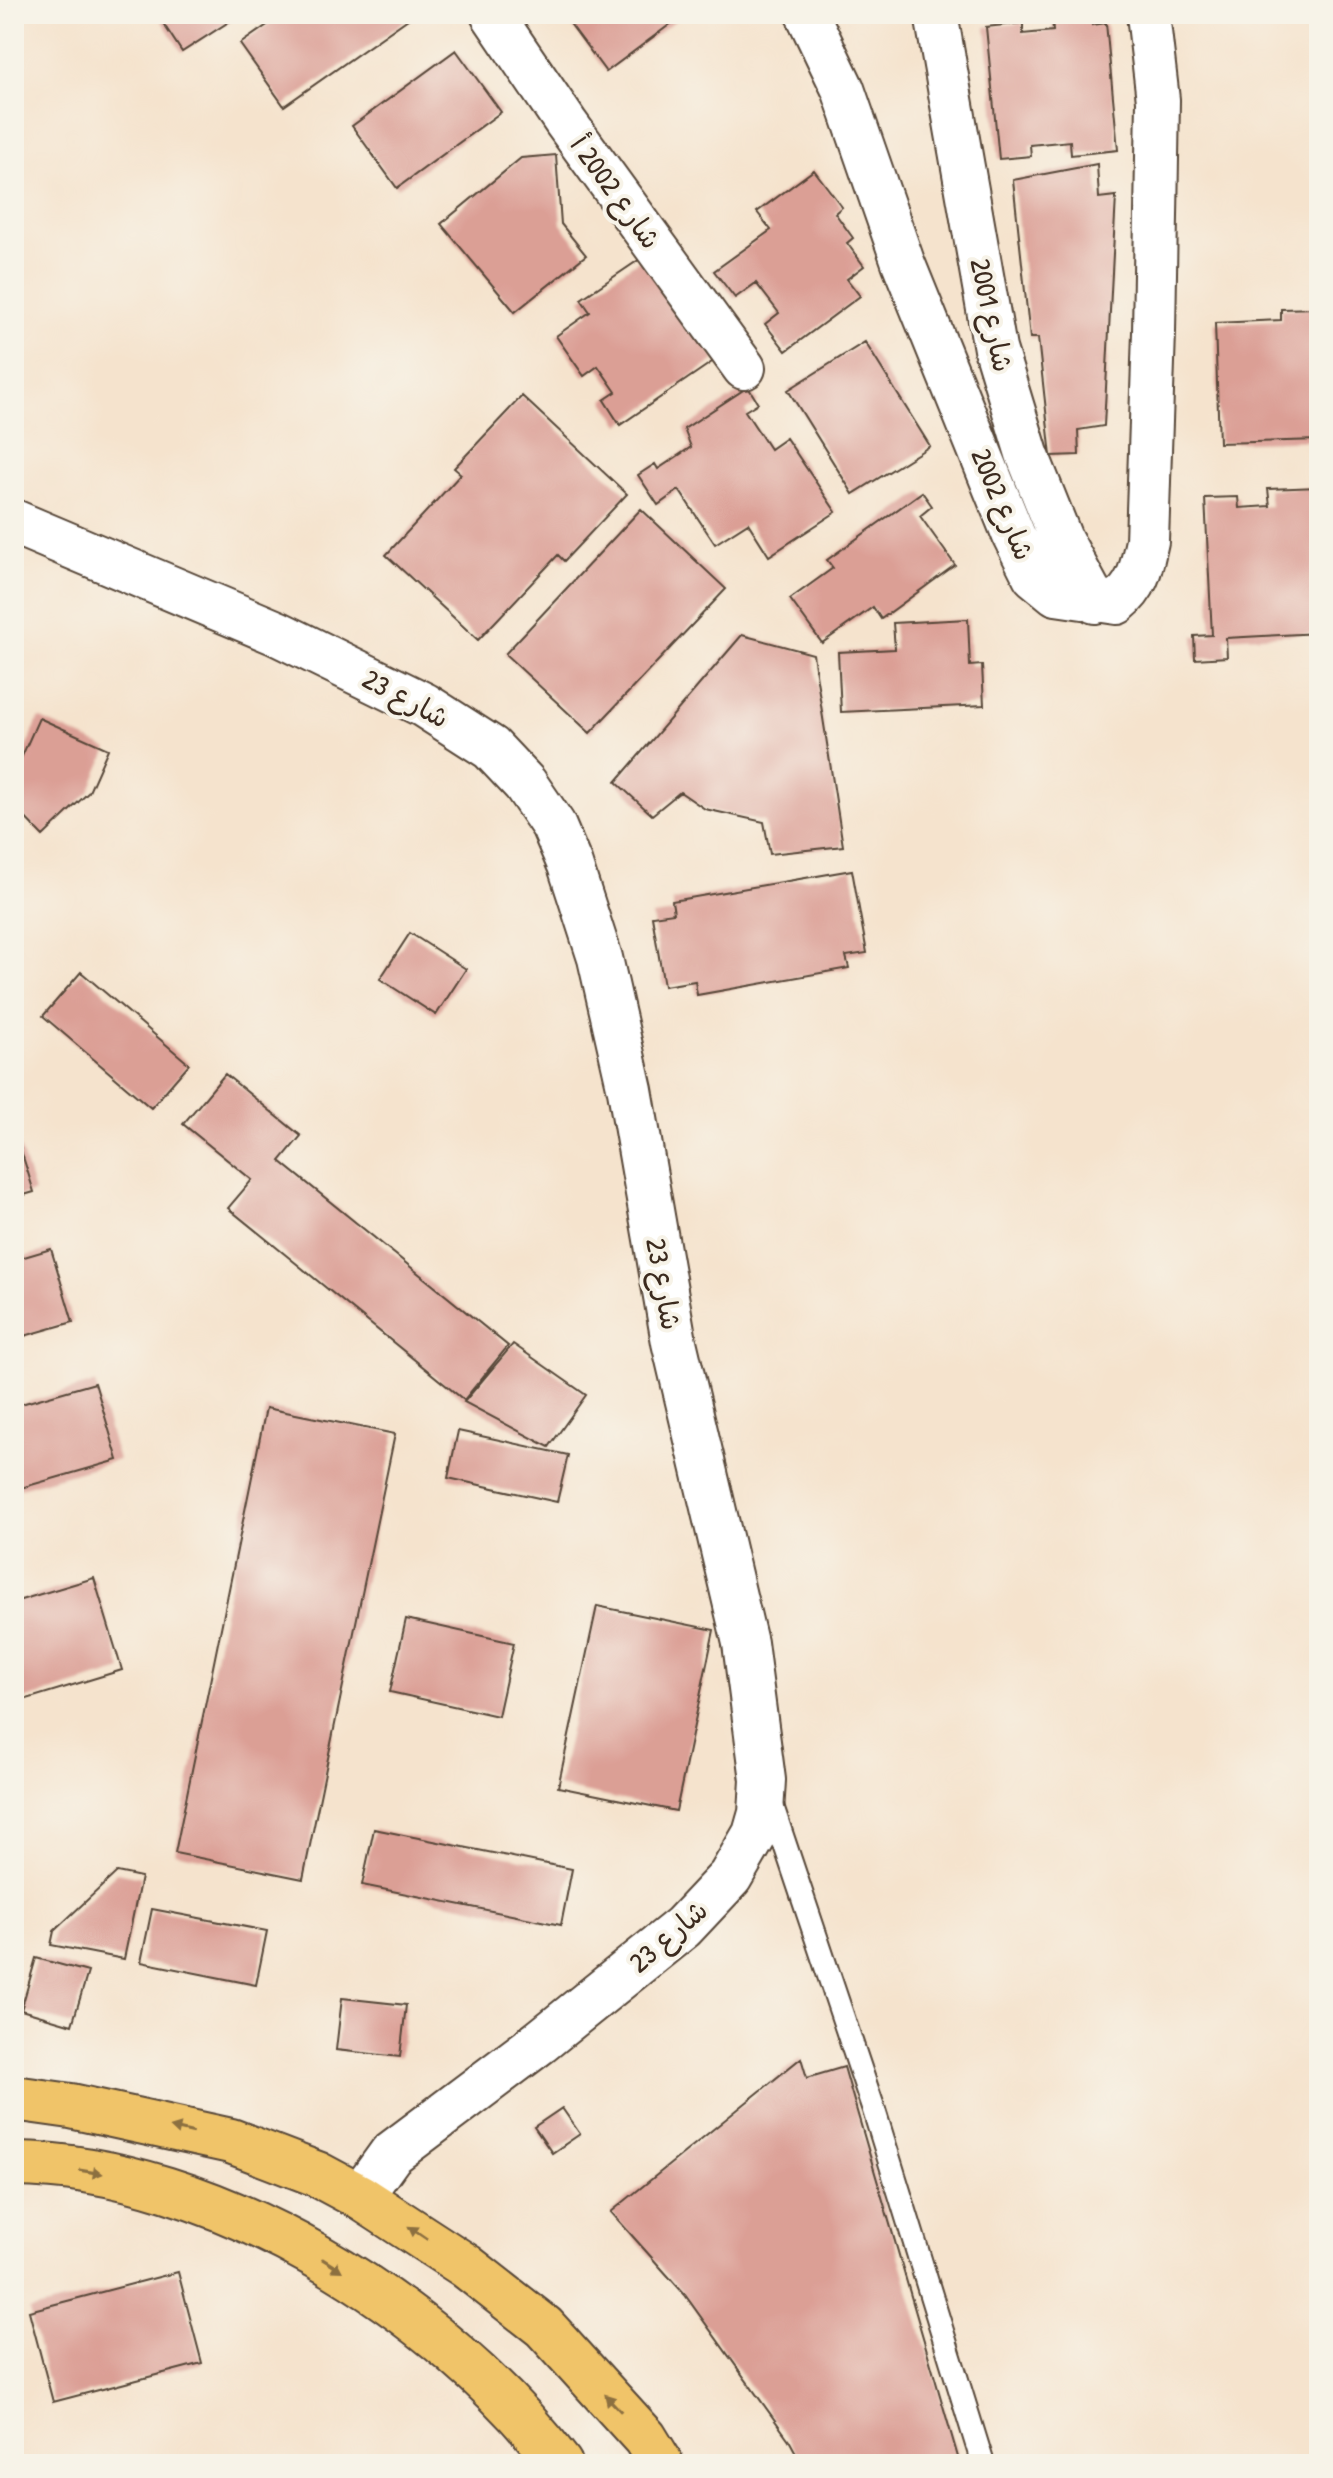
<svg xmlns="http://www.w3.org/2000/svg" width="1333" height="2478" viewBox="0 0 1333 2478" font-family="'Patrick Hand','Playpen Sans Arabic',sans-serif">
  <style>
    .building { fill: #db9f95 }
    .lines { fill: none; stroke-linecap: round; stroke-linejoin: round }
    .service-casing { stroke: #574638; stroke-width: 26 }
    .minor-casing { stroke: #574638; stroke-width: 46 }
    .tertiary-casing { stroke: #574638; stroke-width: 48 }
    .motorway-casing { stroke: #574638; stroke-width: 48 }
    .service { stroke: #fff; stroke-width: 22 }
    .minor { stroke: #fff; stroke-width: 42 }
    .tertiary { stroke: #fff; stroke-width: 44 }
    .motorway { stroke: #f0c469; stroke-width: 44 }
    .oneway { fill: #8c6f40 }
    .labels { text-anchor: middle; stroke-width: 8; stroke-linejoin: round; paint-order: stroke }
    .street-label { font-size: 28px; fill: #3b2a1e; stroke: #f7f3e8 }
  </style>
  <rect width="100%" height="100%" fill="#f7f3e8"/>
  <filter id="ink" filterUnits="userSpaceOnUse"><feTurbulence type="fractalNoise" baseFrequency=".0125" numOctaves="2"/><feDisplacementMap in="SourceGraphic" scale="16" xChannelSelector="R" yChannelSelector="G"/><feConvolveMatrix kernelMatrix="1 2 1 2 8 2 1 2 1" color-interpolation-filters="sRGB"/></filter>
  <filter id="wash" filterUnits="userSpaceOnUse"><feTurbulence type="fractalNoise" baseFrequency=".006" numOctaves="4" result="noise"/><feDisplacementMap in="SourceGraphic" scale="32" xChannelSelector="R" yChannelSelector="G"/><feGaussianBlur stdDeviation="1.8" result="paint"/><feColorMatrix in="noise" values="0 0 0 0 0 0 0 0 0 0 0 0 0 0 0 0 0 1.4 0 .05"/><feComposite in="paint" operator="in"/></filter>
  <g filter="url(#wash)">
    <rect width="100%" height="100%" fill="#f5e3cd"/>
    <g id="blocks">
      <path class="building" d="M157,14H241L182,52Z
        M283,14H415L284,106L240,44Z
        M563,14H684L606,72Z
        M1072,14H1091L1092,25L1106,23L1118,150L1071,155L1070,141L1030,145L1031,156L999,159L986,27L1023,23V34L1053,31L1052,16Z
        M456,50L501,112L397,188L352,126Z
        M556,155L561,224L586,255L515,312L441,224L521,158Z
        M1097,164L1099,198L1116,196L1104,426L1078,430L1079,455L1051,456L1038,338H1030L1013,180Z
        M814,170L842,207L835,213L853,238L847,243L864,266L847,279L860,296L786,351L765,324L779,313L756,283L735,298L714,271L771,230L757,212Z
        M655,249L715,360L620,425L604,400L616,392L598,366L584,376L556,336L590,312L581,299Z
        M1319,308V440L1219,443L1215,323L1281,320V309Z
        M865,342L930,446L853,494L788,390Z
        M748,387L758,403L745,411L770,449L786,438L836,512L769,556L748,523L715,544L679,490L658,505L638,475L655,464L658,469L691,447L684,429Z
        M522,396L627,494L564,561L558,555L478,640L386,555L461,474L454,468Z
        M1319,487V633L1226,638L1227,657L1195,659L1194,636L1212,635L1205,498L1238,497L1239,508L1270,506L1268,489Z
        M922,492L932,506L920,516L955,565L881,619L873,607L822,643L790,599L833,568L827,560Z
        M641,509L726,589L590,733L505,654Z
        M968,619L970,666L982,665L984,705L841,712L838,652L895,649L893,623Z
        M742,635L813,654L843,846L770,854L764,822L705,809L680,792L652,815L616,782Z
        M39,718L108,749L89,792L43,836L14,806V774Z
        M852,870L867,953L846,956L849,968L697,995L695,981L664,986L652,916L674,913L672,901Z
        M410,933L466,969L436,1015L380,979Z
        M81,972L189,1064L151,1108L43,1016Z
        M225,1074L301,1136L280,1161L508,1346L464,1400L228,1208L252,1180L183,1124Z
        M14,1128L34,1192L14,1198Z
        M51,1249L73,1322L14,1339V1260Z
        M513,1344L586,1395L549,1447L464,1402Z
        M95,1383L118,1460L14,1490V1406Z
        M266,1408L395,1434L303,1879L175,1853Z
        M458,1431L568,1455L557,1502L448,1478Z
        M94,1578L122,1670L14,1703V1602Z
        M597,1606L714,1630L676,1811L558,1787Z
        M406,1619L514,1643L498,1716L390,1692Z
        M374,1829L572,1869L561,1925L362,1885Z
        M117,1872L141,1877L124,1959L51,1945L54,1931Z
        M152,1909L267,1931L256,1985L141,1962Z
        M36,1958L88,1972L72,2025L21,2010Z
        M342,1998L406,2005L400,2057L336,2050Z
        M801,2058L807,2078L844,2067L960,2464H802L789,2440L685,2295L611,2212Z
        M562,2108L580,2134L552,2153L534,2127Z
        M178,2272L202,2363L53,2402L29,2311Z"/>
    </g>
  </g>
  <g filter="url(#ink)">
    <use href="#blocks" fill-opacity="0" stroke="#574638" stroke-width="2"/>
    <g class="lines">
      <defs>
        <path id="service" d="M771,1803L873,2107L983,2464"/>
        <path id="minor" d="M492,14L566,123L744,368
          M807,14L843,89L903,262L1014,536L1034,576L1056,594L1117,603C1139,585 1141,568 1147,541L1154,332L1158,100L1148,14
          M936,14L995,349L1027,454L1061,539L1095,602"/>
        <path id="tertiary" d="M14,522L277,633L424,705L491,748L525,784L553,825L570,865L600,958L630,1090L674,1342L745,1643L763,1780L761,1813L755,1834L730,1877L683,1927L540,2042L391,2154L360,2197"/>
        <path id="motorway" d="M14,2098L71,2106L231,2141L317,2174L360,2197L466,2266L544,2327L645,2438L661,2464
          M14,2164C213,2165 442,2309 560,2464"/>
      </defs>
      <use href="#service" class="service-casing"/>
      <use href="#minor" class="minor-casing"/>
      <use href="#tertiary" class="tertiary-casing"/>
      <use href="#motorway" class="motorway-casing"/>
      <use href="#service" class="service"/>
      <use href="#minor" class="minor"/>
      <use href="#tertiary" class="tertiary"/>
      <use href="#motorway" class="motorway"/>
    </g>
    <defs><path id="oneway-solid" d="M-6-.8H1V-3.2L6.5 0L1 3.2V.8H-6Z" transform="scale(2)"/></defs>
    <g class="oneway">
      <use href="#oneway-solid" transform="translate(182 2130) rotate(-167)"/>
      <use href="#oneway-solid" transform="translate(91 2172) rotate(9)"/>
      <use href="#oneway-solid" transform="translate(418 2233) rotate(-146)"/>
      <use href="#oneway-solid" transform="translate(332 2265) rotate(32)"/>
      <use href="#oneway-solid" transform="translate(613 2403) rotate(-133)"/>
    </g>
  </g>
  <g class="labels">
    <g class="street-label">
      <text transform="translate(616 192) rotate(54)" y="10">شارع 2002 أ</text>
      <text transform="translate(992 315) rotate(78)" y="10">شارع 2001</text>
      <text transform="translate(1003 504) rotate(67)" y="10">شارع 2002</text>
      <text transform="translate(406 698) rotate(28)" y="10">شارع 23</text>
      <text transform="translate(664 1284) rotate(80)" y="10">شارع 23</text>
      <text transform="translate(668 1936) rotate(-41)" y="10">شارع 23</text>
    </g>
  </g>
  <rect width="1333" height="2478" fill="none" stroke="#f7f3e8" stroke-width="48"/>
</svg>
